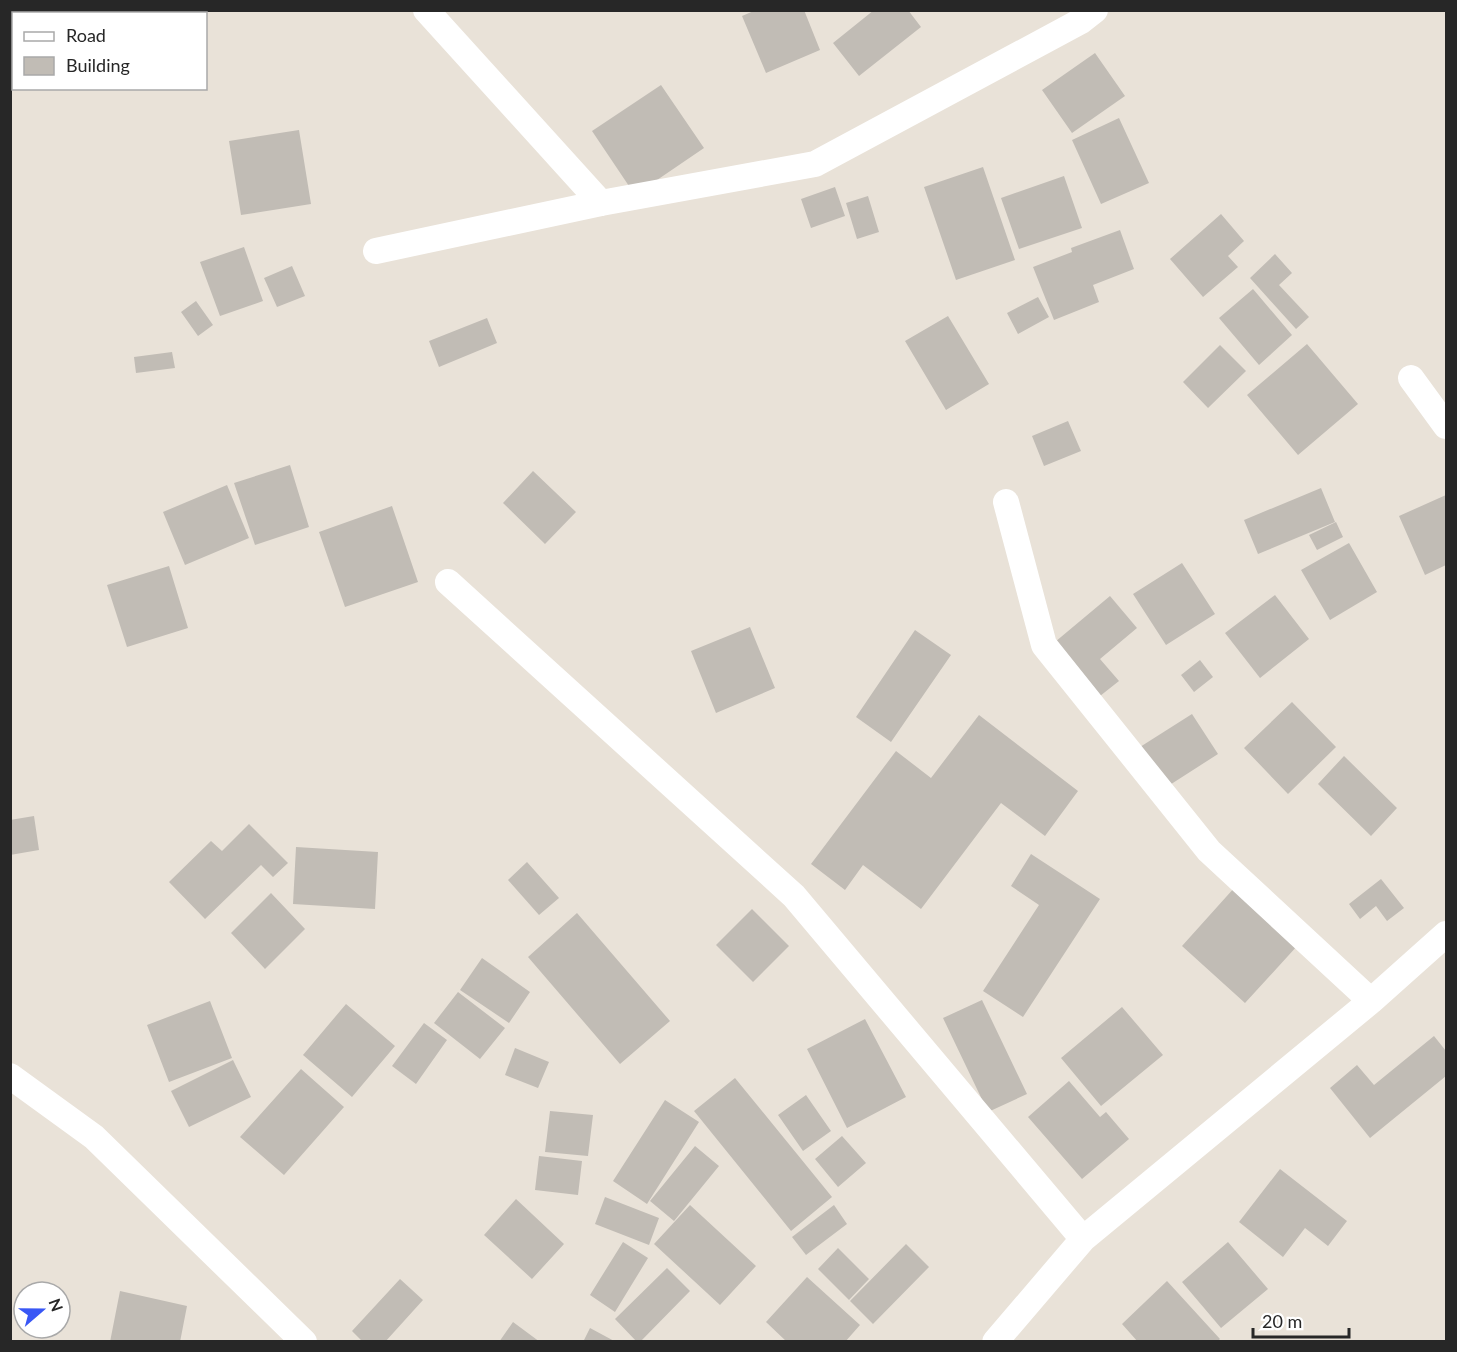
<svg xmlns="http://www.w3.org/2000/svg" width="1457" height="1352" viewBox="0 0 1457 1352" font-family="Lato,sans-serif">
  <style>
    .building { fill: #c1bcb5 }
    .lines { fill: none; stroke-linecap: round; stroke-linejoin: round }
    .street { stroke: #fff; stroke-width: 26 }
  </style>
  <rect width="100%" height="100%" fill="#e9e2d8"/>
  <path class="building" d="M756,10H804L820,50L766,73L742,16Z
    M874,10H908L921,27L859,76L833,43Z
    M1095,53L1125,96L1072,133L1042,90Z
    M661,85L704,148L635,195L592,131Z
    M1119,118L1149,183L1101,204L1072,140Z
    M299,130L311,204L241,215L229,141Z
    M983,167L1015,260L956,280L924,187Z
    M1064,176L1082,228L1019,249L1001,198Z
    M835,187L845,216L811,228L801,199Z
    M868,196L879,232L857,239L846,203Z
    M1221,214L1244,241L1228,256L1238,267L1203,297L1170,259Z
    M1120,230L1134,269L1093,285L1099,302L1054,320L1033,267L1072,252L1071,248Z
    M244,247L263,301L220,316L200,262Z
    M1275,254L1292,273L1279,285L1309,317L1296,329L1250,278Z
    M292,266L305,296L277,307L264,278Z
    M1253,289L1292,335L1259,365L1219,318Z
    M1038,297L1049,317L1018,334L1007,313Z
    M196,301L213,325L198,336L181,312Z
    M948,316L989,384L946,410L905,341Z
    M487,318L497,343L439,367L429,341Z
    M1307,344L1358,404L1298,455L1247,395Z
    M1220,345L1246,371L1208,408L1183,382Z
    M172,352L175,368L136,373L134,357Z
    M1068,421L1081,451L1044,466L1032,436Z
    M290,465L309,527L255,545L234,483Z
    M533,471L576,512L545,544L503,503Z
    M227,485L249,538L185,565L163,512Z
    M1321,488L1335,522L1258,554L1244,520Z
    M1446,495V565L1425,575L1399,516Z
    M392,506L418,582L345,607L319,532Z
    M1336,522L1343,537L1317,550L1309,535Z
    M1349,543L1377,592L1330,620L1301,570Z
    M1182,563L1215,614L1166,645L1133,594Z
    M169,566L188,628L127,647L107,585Z
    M1275,595L1309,639L1260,678L1225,633Z
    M1110,596L1137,628L1100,659L1119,681L1100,696L1055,642Z
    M750,627L775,688L716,713L691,651Z
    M915,630L951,655L891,742L856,717Z
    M1200,660L1213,677L1194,692L1181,675Z
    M1292,702L1336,747L1288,794L1244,748Z
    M1192,714L1218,754L1165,788L1140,747Z
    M979,715L1078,791L1045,836L1001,803L921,909L863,865L845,890L811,864L896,751L931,778Z
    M1344,756L1397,808L1371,836L1318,784Z
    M34,816L39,850L10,855V820Z
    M249,824L288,863L273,877L261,865L205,919L169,882L211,841L222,851Z
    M296,847L378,852L375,909L293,904Z
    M1031,854L1100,899L1023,1017L983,991L1039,905L1011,886Z
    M527,862L559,898L539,915L508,880Z
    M1381,879L1404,908L1387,921L1376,906L1360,919L1349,904Z
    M1235,887L1298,945L1245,1003L1182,946Z
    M271,893L305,929L265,969L231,933Z
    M752,909L789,946L753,982L716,945Z
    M577,913L670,1021L620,1064L528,957Z
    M482,958L530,992L509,1023L460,990Z
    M458,992L505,1028L480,1059L434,1023Z
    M982,1000L1027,1094L988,1112L943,1018Z
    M210,1001L232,1058L169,1082L147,1025Z
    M346,1004L395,1046L352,1097L303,1055Z
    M1122,1007L1163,1055L1101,1106L1061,1058Z
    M865,1019L906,1097L847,1128L807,1049Z
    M424,1023L447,1040L416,1084L392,1066Z
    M1434,1036L1446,1051V1076L1370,1138L1330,1088L1357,1065L1374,1085Z
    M515,1048L549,1062L538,1088L505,1075Z
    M233,1060L251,1097L189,1127L171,1091Z
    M301,1069L344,1107L284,1175L240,1137Z
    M735,1078L832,1197L791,1231L694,1111Z
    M1069,1081L1100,1117L1106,1112L1129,1139L1082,1179L1028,1117Z
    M806,1095L831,1131L803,1151L778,1115Z
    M665,1100L699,1122L647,1204L613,1181Z
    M550,1111L593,1115L588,1156L545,1152Z
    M842,1136L866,1163L838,1187L815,1159Z
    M695,1146L719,1166L674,1221L650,1201Z
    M539,1156L582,1161L578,1195L535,1190Z
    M1280,1169L1347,1221L1328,1246L1305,1228L1283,1257L1239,1222Z
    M605,1197L659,1218L649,1245L595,1224Z
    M516,1199L564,1244L532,1279L484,1235Z
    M690,1205L756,1266L720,1305L654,1244Z
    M834,1205L847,1224L806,1255L792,1237Z
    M623,1242L648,1258L615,1312L590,1295Z
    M1228,1242L1268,1289L1221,1328L1182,1282Z
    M906,1244L929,1267L873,1324L850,1301Z
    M838,1248L869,1279L849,1300L818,1269Z
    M667,1268L690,1291L640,1342H637L615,1319Z
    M807,1277L860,1325L845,1342H787L766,1322Z
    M400,1279L423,1300L385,1342H363L352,1331Z
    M1167,1281L1220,1339L1217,1342H1138L1122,1324Z
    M120,1291L187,1306L180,1342H110Z
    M513,1322L540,1342H499Z
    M590,1328L616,1342H583Z"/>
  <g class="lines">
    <path class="street" d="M426,10L601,203
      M376,251L601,203L815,164L1081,21L1095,10
      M1411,378L1446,426
      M1006,502L1044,645L1209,851L1371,1001
      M448,582L794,896L1083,1239
      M10,1076L94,1137L304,1342
      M995,1342L1083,1239L1371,1001L1446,934"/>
  </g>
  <rect width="1457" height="1352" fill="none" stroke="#272727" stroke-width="24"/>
  <rect x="12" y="12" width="195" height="78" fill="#ffffff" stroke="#a9a9a9" stroke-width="1.5"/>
  <rect x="24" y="32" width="30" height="9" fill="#ffffff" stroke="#a9a9a9" stroke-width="1.5"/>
  <text x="66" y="42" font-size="18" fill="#272727">Road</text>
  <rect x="24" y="57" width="30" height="18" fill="#c1bcb5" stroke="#a9a9a9" stroke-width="1.5"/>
  <text x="66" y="72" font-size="18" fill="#272727">Building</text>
  <g transform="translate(42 1310) rotate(70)"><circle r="28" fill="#ffffff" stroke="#a9a9a9" stroke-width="1.5"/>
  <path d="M0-4.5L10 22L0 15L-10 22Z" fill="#3957f5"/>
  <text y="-9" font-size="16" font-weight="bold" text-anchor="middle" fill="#272727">N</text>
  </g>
  <path d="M1253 1328v9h96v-9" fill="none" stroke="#272727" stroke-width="3"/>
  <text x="1262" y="1328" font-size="18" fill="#272727" stroke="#ffffff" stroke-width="4.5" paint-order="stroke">20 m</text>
</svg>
